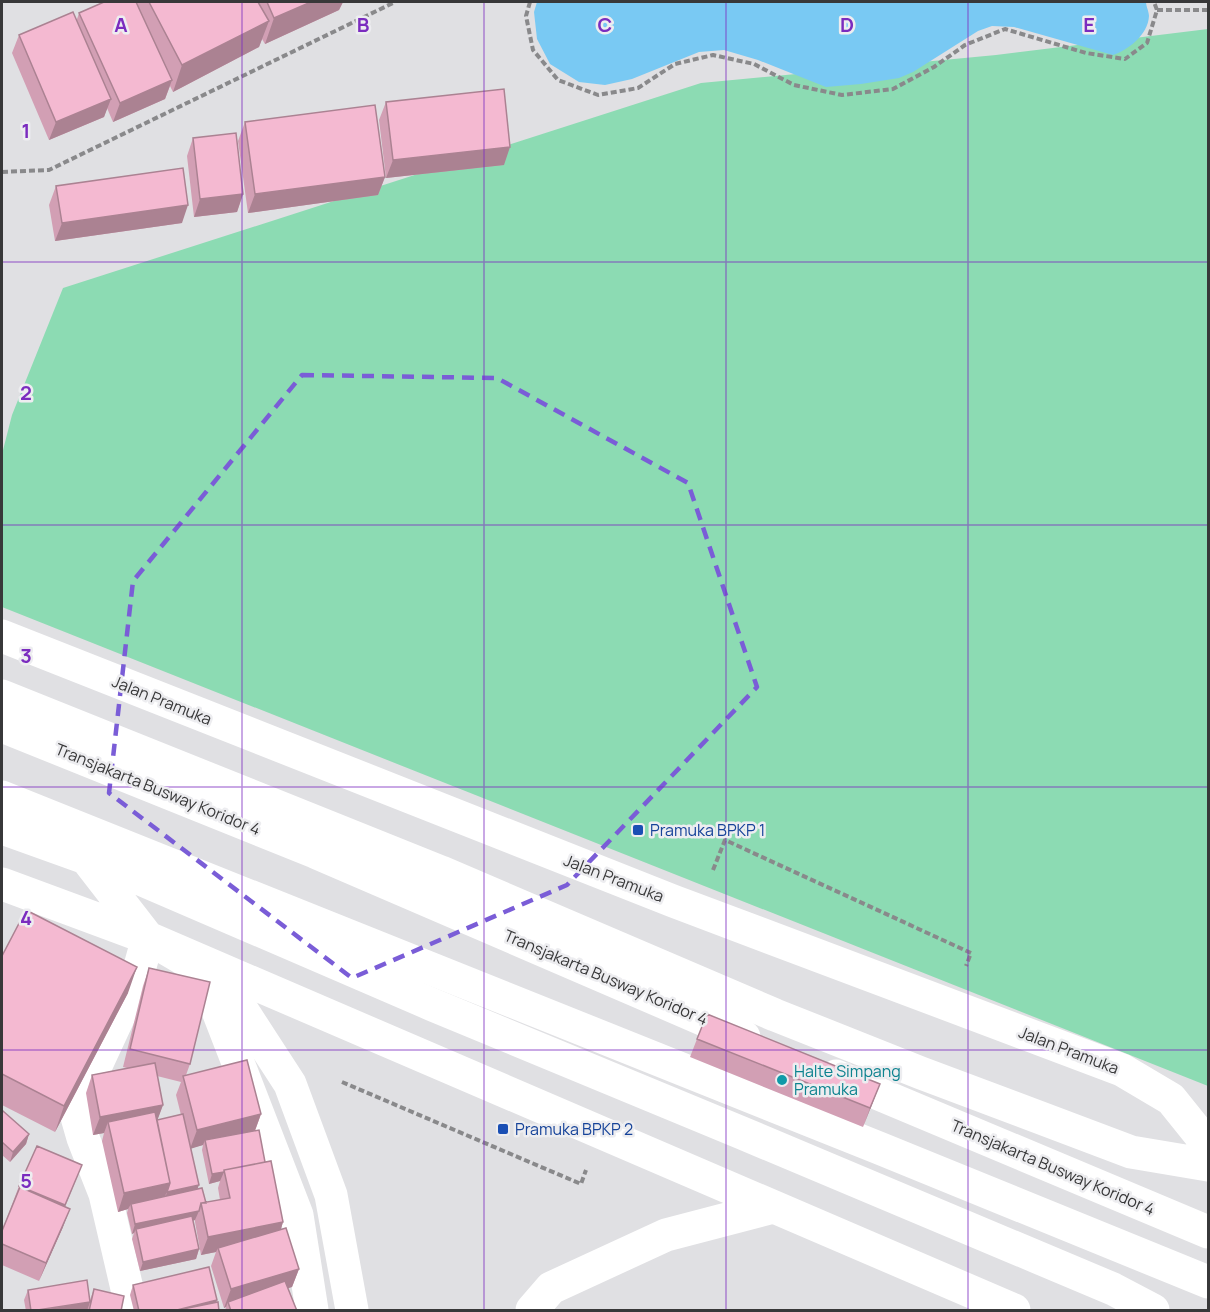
<svg xmlns="http://www.w3.org/2000/svg" width="1210" height="1312" viewBox="0 0 1210 1312" font-family="Manrope,sans-serif">
  <style>
    .green { fill: #8cdbb3 }
    .water { fill: #79c9f3 }
    .lines { fill: none; stroke-linecap: round; stroke-linejoin: round }
    .path { stroke: #89898b; stroke-width: 4; stroke-dasharray: 6 3; stroke-linecap: butt }
    .minor { stroke: #fff; stroke-width: 33 }
    .major { stroke: #fff; stroke-width: 33 }
    .highway { stroke: #fff; stroke-width: 33 }
    .wall { fill: #d29fb4; fill-rule: evenodd }
    .shaded-wall { fill: #ab8292 }
    .building { fill: #f4b9d1; stroke: #ab8292; stroke-width: 1.5 }
    .marked { fill: none; stroke: #7a5dd7; stroke-width: 4.5; stroke-dasharray: 12 8; stroke-linejoin: round }
    .grid { fill: none; stroke: #7b2cbf; stroke-width: 1.5; stroke-opacity: 0.55 }
    .transit-dot { fill: #1a4fb4; stroke: #ededf0; stroke-width: 2 }
    .culture-dot { fill: #0f9aa8; stroke: #ededf0; stroke-width: 2 }
    .labels { text-anchor: middle; stroke-width: 5; stroke-linejoin: round; paint-order: stroke }
    .street-label { font-size: 16px; fill: #383839; stroke: #ededf0 }
    .transit-label { font-size: 16px; fill: #164399; stroke: #ededf0; text-anchor: start }
    .culture-label { font-size: 16px; fill: #0d838f; stroke: #ededf0; text-anchor: start }
    .grid-label { font-size: 20px; text-anchor: middle; font-weight: bold; fill: #7b2cbf; stroke: #ededf0; stroke-width: 5; stroke-linejoin: round; paint-order: stroke }
  </style>
  <rect width="100%" height="100%" fill="#e0e0e3"/>
  <path class="green" d="M1208,29V1086L2,607V454L12,415L63,288L701,83L996,55Z"/>
  <path class="water" d="M537,2H1146C1146,6 1149,12 1149,16C1148,35 1128,50 1113,55L1014,27L992,26L978,31L913,72L899,78L861,84L826,87L758,60L724,50L699,52L632,79L605,85L579,82L550,64L537,39L534,12Z"/>
  <g class="lines">
    <path class="path" d="M530,2L526,16L533,50L558,80L598,95L638,88L675,64L713,55L754,64L794,85L842,95L893,89L934,67L965,45L1005,29L1086,53L1125,59L1147,43L1157,10L1154,2
      M1157,10H1208
      M2,172L49,170L395,2
      M713,870L725,840L971,953L966,966
      M342,1082L581,1184L586,1170"/>
    <path class="minor" d="M2,726L315,852L744,1037
      M2,797L879,1148L1208,1282
      M204,975L297,1215L312,1310
      M836,1076L1208,1232
      M132,1310L105,1194L83,1138L77,1117L80,1100L137,977L148,938"/>
    <path class="major" d="M2,636L673,901L1122,1070L1171,1099L1208,1145
      M2,696L441,872L775,1015L921,1073L1131,1152L1208,1165
      M2,828L122,871L433,1005L742,1133L1113,1289L1153,1310
      M86,858L148,938
      M2,884L148,938L1014,1310"/>
    <path class="highway" d="M148,938L189,962L242,1010L290,1084L331,1195L352,1310
      M532,1310L551,1288L666,1235L773,1207"/>
  </g>
  <path class="wall" d="M104,2H343L339,10L265,44L262,39L259,47L173,92L170,86L165,99L113,122L107,108L104,117L49,140L12,53L19,35L77,19L79,13Z
    M386,102L504,165L386,178L379,120Z
    M245,122L385,177L378,195L248,213L238,141Z
    M193,138L243,194L237,212L194,217L187,156Z
    M56,186L182,223L55,241L49,205Z
    M2,956L128,993L55,1132L2,1105Z
    M149,968L190,1064L186,1075L261,1114L255,1131L283,1222L281,1229L299,1269L292,1287L288,1288L297,1311H225L226,1307L224,1308L211,1266L216,1252L201,1255L195,1222V1220L193,1221L199,1249L196,1259L140,1271L132,1239L134,1233L132,1234L127,1213L128,1209L118,1212L102,1141L104,1133L93,1135L86,1093L92,1075L127,1068L123,1067L143,986ZM157,1076L181,1082L176,1095L181,1115L157,1120L163,1105ZM203,1145L202,1150L209,1184L220,1181L218,1188L220,1200L206,1203L198,1189L191,1148Z
    M697,1039L880,1084L863,1127L690,1057Z
    M2,1113L29,1134L26,1144L10,1162L2,1155Z
    M78,1175L65,1207L63,1227L39,1281L2,1265V1231L19,1186Z
    M133,1285L217,1300L216,1302L219,1311H134L130,1295Z
    M94,1289L121,1311H26L24,1300L28,1290L90,1300Z"/>
  <path class="shaded-wall" d="M311,2H343L339,10L265,44L274,18Z
    M269,21L259,47L173,92L182,65Z
    M172,80L165,99L113,122L120,103Z
    M111,99L104,117L49,140L56,122Z
    M510,147L504,165L386,178L393,160Z
    M385,177L378,195L248,213L255,194Z
    M243,194L237,212L194,217L200,199Z
    M188,205L182,223L55,241L62,223Z
    M137,967L128,993L55,1132L64,1106Z
    M880,1084L873,1102L863,1127L870,1108Z
    M163,1105L156,1124L108,1122L104,1133L93,1135L100,1117Z
    M261,1114L254,1133L205,1140L203,1145L190,1149L197,1130Z
    M29,1134L26,1144L10,1162L13,1152Z
    M224,1172L220,1181L209,1184L212,1174Z
    M170,1183L163,1202L131,1204L128,1209L118,1212L124,1193Z
    M199,1185L195,1195L164,1202L167,1192Z
    M70,1209L63,1227L39,1281L46,1263Z
    M199,1211L195,1220L136,1233V1229L134,1233L132,1234L135,1224Z
    M283,1222L277,1241L218,1248L216,1252L201,1255L208,1237Z
    M199,1249L196,1259L140,1271L143,1262Z
    M299,1269L292,1287L229,1306L228,1302L226,1307L224,1308L231,1289Z
    M217,1300L214,1309L173,1311Z
    M90,1302L87,1311H36Z"/>
  <path class="building" d="M104,2H136L172,80L120,103L79,13Z
    M149,2H258L269,21L182,65Z
    M267,2H311L274,18Z
    M73,12L111,99L56,122L19,35Z
    M504,89L510,147L393,160L386,102Z
    M375,105L385,177L255,194L245,122Z
    M236,133L243,194L200,199L193,138Z
    M183,168L188,205L62,223L56,186Z
    M26,910L137,967L64,1106L2,1074V956Z
    M149,968L210,982L190,1064L130,1049Z
    M707,1014L880,1084L870,1108L697,1039Z
    M247,1060L261,1114L197,1130L183,1076Z
    M155,1063L163,1105L100,1117L92,1075Z
    M3,1111L29,1134L13,1152L2,1142V1113Z
    M155,1112L170,1183L124,1193L108,1122Z
    M183,1114L199,1185L167,1192L170,1183L157,1120Z
    M259,1130L265,1162L224,1170V1172L212,1174L205,1140Z
    M37,1146L82,1165L65,1205L19,1186Z
    M271,1161L283,1222L208,1237L201,1203L230,1198L224,1170Z
    M20,1187L70,1209L46,1263L2,1244V1231Z
    M202,1188L206,1203H201L199,1211L135,1224L131,1204Z
    M192,1216L199,1249L143,1262L136,1229Z
    M286,1228L299,1269L231,1289L218,1248Z
    M209,1267L217,1300L173,1311H139L133,1285Z
    M87,1280L90,1302L31,1311L28,1290Z
    M285,1281L297,1311H231L228,1302Z
    M94,1289L124,1296L121,1311H89Z
    M218,1302L219,1311H173Z"/>
  <path class="marked" d="M302,375L497,378L688,483L757,687L567,885L352,978L109,793L133,581Z"/>
  <path class="grid" d="M242,2V1310M484,2V1310M726,2V1310M968,2V1310M2,262H1208M2,525H1208M2,787H1208M2,1050H1208"/>
  <g class="transit-dot">
    <rect x="632" y="824" width="12" height="12" rx="3"/>
    <rect x="497" y="1123" width="12" height="12" rx="3"/>
  </g>
  <circle class="culture-dot" cx="782" cy="1080" r="6"/>
  <g class="labels">
    <g class="street-label">
      <text transform="translate(162 700) rotate(22)" y="6">Jalan Pramuka</text>
      <text transform="translate(158 789) rotate(22)" y="6">Transjakarta Busway Koridor 4</text>
      <text transform="translate(614 878) rotate(21)" y="6">Jalan Pramuka</text>
      <text transform="translate(606 977) rotate(23)" y="6">Transjakarta Busway Koridor 4</text>
      <text transform="translate(1069 1050) rotate(21)" y="6">Jalan Pramuka</text>
      <text transform="translate(1053 1167) rotate(23)" y="6">Transjakarta Busway Koridor 4</text>
    </g>
    <g class="transit-label">
      <text x="650" y="836">Pramuka BPKP 1</text>
      <text x="515" y="1135">Pramuka BPKP 2</text>
    </g>
    <g class="culture-label">
      <text x="794" y="1077">Halte Simpang<tspan x="794" dy="18">Pramuka</tspan></text>
    </g>
  </g>
  <g class="grid-label">
    <text x="121" y="32">A</text>
    <text x="363" y="32">B</text>
    <text x="605" y="32">C</text>
    <text x="847" y="32">D</text>
    <text x="1089" y="32">E</text>
    <text x="26" y="138">1</text>
    <text x="26" y="400">2</text>
    <text x="26" y="663">3</text>
    <text x="26" y="925">4</text>
    <text x="26" y="1188">5</text>
  </g>
  <rect width="1210" height="1312" fill="none" stroke="#383839" stroke-width="6"/>
</svg>
